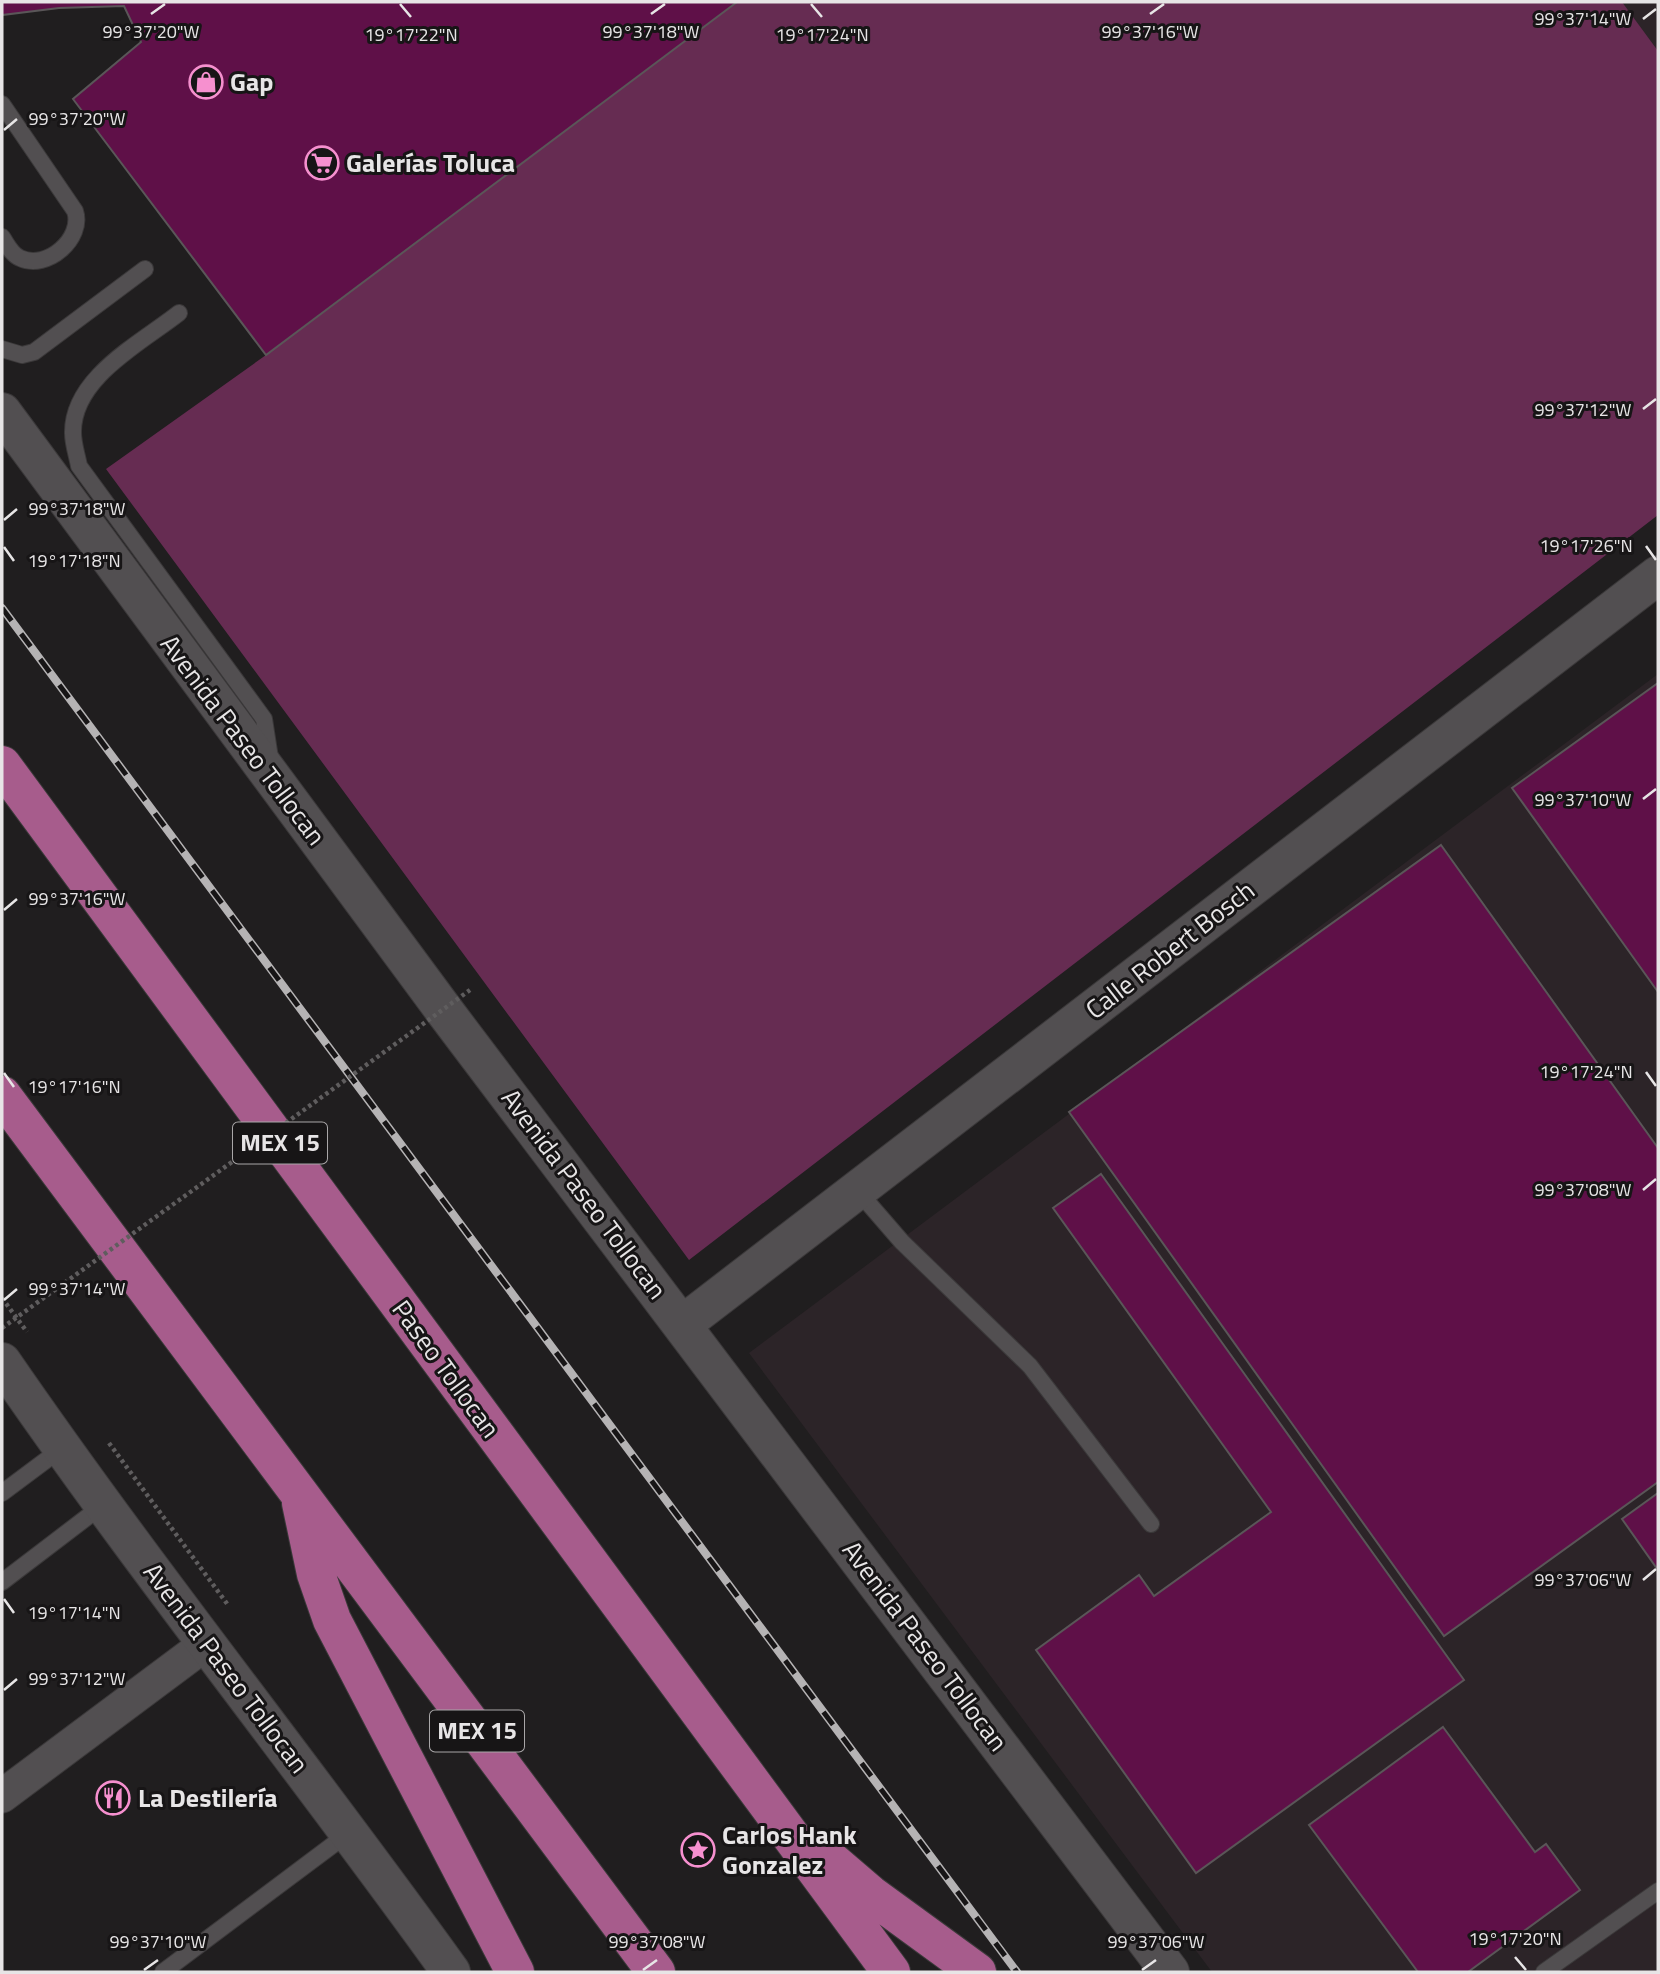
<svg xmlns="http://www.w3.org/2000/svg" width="1660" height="1974" viewBox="0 0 1660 1974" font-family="'Titillium Web',sans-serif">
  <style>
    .built { fill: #2c2428 }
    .green { fill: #662c52 }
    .building { fill: #5f1048; stroke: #5a5658; stroke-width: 2 }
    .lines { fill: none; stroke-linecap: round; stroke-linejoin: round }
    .service-casing { stroke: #3b393a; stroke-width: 18 }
    .minor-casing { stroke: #3b393a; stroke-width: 35 }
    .secondary-casing { stroke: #3b393a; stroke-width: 40 }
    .trunk-casing { stroke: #3b393a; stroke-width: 40 }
    .path { stroke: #5f5d5e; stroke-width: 4.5; stroke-dasharray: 3.5 3.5; stroke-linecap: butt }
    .service { stroke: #524f51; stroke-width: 16 }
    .minor { stroke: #524f51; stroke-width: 33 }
    .secondary { stroke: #524f51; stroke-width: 38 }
    .trunk { stroke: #a75c8c; stroke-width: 38 }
    .rail-casing { stroke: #b5b3b4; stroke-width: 8 }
    .rail { stroke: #171516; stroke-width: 5; stroke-dasharray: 16; stroke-linecap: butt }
    .path-bridge { stroke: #5f5d5e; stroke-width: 4.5; stroke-dasharray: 3.5 3.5; stroke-linecap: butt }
    .ticks { fill: none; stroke: #e7e5e6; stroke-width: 2.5 }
    .labels { text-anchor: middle; stroke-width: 6; stroke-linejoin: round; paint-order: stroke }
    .shield { fill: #171516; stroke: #a9a7a8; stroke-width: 2 }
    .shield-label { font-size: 24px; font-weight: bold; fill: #e7e5e6 }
    .poi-label { font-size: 26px; font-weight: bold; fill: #e7e5e6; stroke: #171516; text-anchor: start }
    .street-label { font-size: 26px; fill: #e7e5e6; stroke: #171516 }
    .ticks-label { font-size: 18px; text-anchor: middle; fill: #e7e5e6; stroke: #171516; stroke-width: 6; stroke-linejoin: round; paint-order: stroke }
  </style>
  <rect width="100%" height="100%" fill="#201e1f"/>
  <path class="built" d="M1620,2H1658V53Z
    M1658,674V1972H1212L749,1353Z"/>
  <path class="green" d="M737,2H1622L1658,51V515L689,1260L106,469L266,355Z"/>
  <path class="building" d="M2,2H737L266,355L73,99L141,42L124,6L59,8L2,15Z
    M1658,683V992L1512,788Z
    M1441,845L1658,1148V1482L1444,1636L1069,1112Z
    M1101,1174L1464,1680L1196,1873L1036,1650L1139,1575L1154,1596L1271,1512L1053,1208Z
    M1658,1493V1570L1622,1519Z
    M1443,1727L1535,1852L1546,1844L1580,1890L1468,1972H1418L1309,1825Z"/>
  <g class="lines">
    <defs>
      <path id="service" d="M2,104L75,211C84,238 47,271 20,258C11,254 7,244 2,237
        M179,313C141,343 72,378 73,433C73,444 77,455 79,466L264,719L270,758
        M2,349L22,355L34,352L145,269
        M857,1190L902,1242L1030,1366L1151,1524
        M2,1493L61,1449
        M2,1582L103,1505
        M163,1972L350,1832
        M1544,1972L1658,1891"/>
      <path id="minor" d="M2,1796L207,1643"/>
      <path id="secondary" d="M2,412L446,1013L1170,1972
        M683,1324L1658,575
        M2,1362C145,1570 304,1767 451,1972"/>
      <path id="trunk" d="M2,765L891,1972
        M2,1095L656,1972
        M301,1503L316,1574L332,1620L515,1972
        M821,1852L870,1894L977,1972"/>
    </defs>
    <use href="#service" class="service-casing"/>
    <use href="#minor" class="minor-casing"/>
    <use href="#secondary" class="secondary-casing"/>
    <use href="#trunk" class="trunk-casing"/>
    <path class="path" d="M2,1298L27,1332
      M109,1443L228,1605"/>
    <use href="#service" class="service"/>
    <use href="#minor" class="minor"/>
    <use href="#secondary" class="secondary"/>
    <use href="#trunk" class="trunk"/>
    <defs>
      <path id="rail" d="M2,608L1017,1972"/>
    </defs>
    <use href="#rail" class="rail-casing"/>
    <use href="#rail" class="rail"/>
    <path class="path-bridge" d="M2,1328L470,990"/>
  </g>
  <path class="ticks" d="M400,4L411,17M811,4L822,17M151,14L165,4M651,14L665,4M1150,14L1164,4M1643,19L1656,9M4,130L17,119M1643,409L1656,399M4,520L17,509M1646,546L1656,560M4,547L14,561M1643,799L1656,789M4,910L17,899M1646,1072L1656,1086M4,1073L14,1087M1643,1190L1656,1179M4,1300L17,1289M1643,1580L1656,1569M4,1599L14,1613M4,1690L17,1679M1515,1957L1526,1970M144,1970L158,1960M643,1970L657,1960M1142,1970L1156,1960"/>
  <defs>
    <symbol id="shop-ring" viewBox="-11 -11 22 22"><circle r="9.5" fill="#171516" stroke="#f690cf" stroke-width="1.5"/><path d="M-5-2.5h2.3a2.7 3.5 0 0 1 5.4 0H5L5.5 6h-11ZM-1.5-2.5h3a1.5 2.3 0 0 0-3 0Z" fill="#f690cf"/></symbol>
    <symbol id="supermarket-ring" viewBox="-11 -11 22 22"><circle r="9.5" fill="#171516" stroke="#f690cf" stroke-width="1.5"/><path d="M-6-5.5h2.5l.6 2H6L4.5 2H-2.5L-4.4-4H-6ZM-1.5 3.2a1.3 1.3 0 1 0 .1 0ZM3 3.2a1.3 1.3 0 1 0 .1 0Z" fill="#f690cf"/></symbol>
    <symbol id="restaurant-ring" viewBox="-11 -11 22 22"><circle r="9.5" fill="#171516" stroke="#f690cf" stroke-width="1.5"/><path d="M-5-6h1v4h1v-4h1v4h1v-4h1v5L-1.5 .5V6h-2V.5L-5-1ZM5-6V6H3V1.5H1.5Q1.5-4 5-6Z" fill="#f690cf"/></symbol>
    <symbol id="sight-ring" viewBox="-11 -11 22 22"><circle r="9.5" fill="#171516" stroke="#f690cf" stroke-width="1.5"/><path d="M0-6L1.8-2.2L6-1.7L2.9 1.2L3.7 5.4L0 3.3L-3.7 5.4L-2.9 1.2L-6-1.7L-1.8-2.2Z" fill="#f690cf"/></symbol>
  </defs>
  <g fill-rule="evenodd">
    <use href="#shop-ring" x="187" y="63" width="38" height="38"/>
    <use href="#supermarket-ring" x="303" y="144" width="38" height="38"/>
    <use href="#restaurant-ring" x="94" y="1779" width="38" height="38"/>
    <use href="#sight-ring" x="679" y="1831" width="38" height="38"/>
  </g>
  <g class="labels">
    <g class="shield">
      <rect x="233" y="1122.5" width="94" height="41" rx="5"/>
      <rect x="430" y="1710.5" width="94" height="41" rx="5"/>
    </g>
    <g class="shield-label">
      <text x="280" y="1151">MEX 15</text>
      <text x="477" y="1739">MEX 15</text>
    </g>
    <g class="poi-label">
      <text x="230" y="91">Gap</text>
      <text x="346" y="172">Galerías Toluca</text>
      <text x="138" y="1807">La Destilería</text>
      <text x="722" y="1844">Carlos Hank<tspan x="722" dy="30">Gonzalez</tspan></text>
    </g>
    <g class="street-label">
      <text transform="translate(243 740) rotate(53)" y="9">Avenida Paseo Tollocan</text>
      <text transform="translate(1170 950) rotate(-38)" y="9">Calle Robert Bosch</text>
      <text transform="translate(584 1194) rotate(53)" y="9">Avenida Paseo Tollocan</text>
      <text transform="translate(446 1369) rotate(54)" y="9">Paseo Tollocan</text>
      <text transform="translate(925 1646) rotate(53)" y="9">Avenida Paseo Tollocan</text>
      <text transform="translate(226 1668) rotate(53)" y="9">Avenida Paseo Tollocan</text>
    </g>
  </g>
  <g class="ticks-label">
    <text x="1583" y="25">99°37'14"W</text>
    <text x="151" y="38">99°37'20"W</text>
    <text x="651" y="38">99°37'18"W</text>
    <text x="1150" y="38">99°37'16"W</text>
    <text x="411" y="41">19°17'22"N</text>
    <text x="822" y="41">19°17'24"N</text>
    <text x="77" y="125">99°37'20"W</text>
    <text x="1583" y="416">99°37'12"W</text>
    <text x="77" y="515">99°37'18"W</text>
    <text x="1586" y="552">19°17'26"N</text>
    <text x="74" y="567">19°17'18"N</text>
    <text x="1583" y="806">99°37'10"W</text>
    <text x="77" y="905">99°37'16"W</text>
    <text x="1586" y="1078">19°17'24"N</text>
    <text x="74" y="1093">19°17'16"N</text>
    <text x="1583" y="1196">99°37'08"W</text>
    <text x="77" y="1295">99°37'14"W</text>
    <text x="1583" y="1586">99°37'06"W</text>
    <text x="74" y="1619">19°17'14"N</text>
    <text x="77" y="1685">99°37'12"W</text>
    <text x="1515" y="1945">19°17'20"N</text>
    <text x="158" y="1948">99°37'10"W</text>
    <text x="657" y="1948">99°37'08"W</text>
    <text x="1156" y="1948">99°37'06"W</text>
  </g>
  <rect width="1660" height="1974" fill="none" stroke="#e7e5e6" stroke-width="7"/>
</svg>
